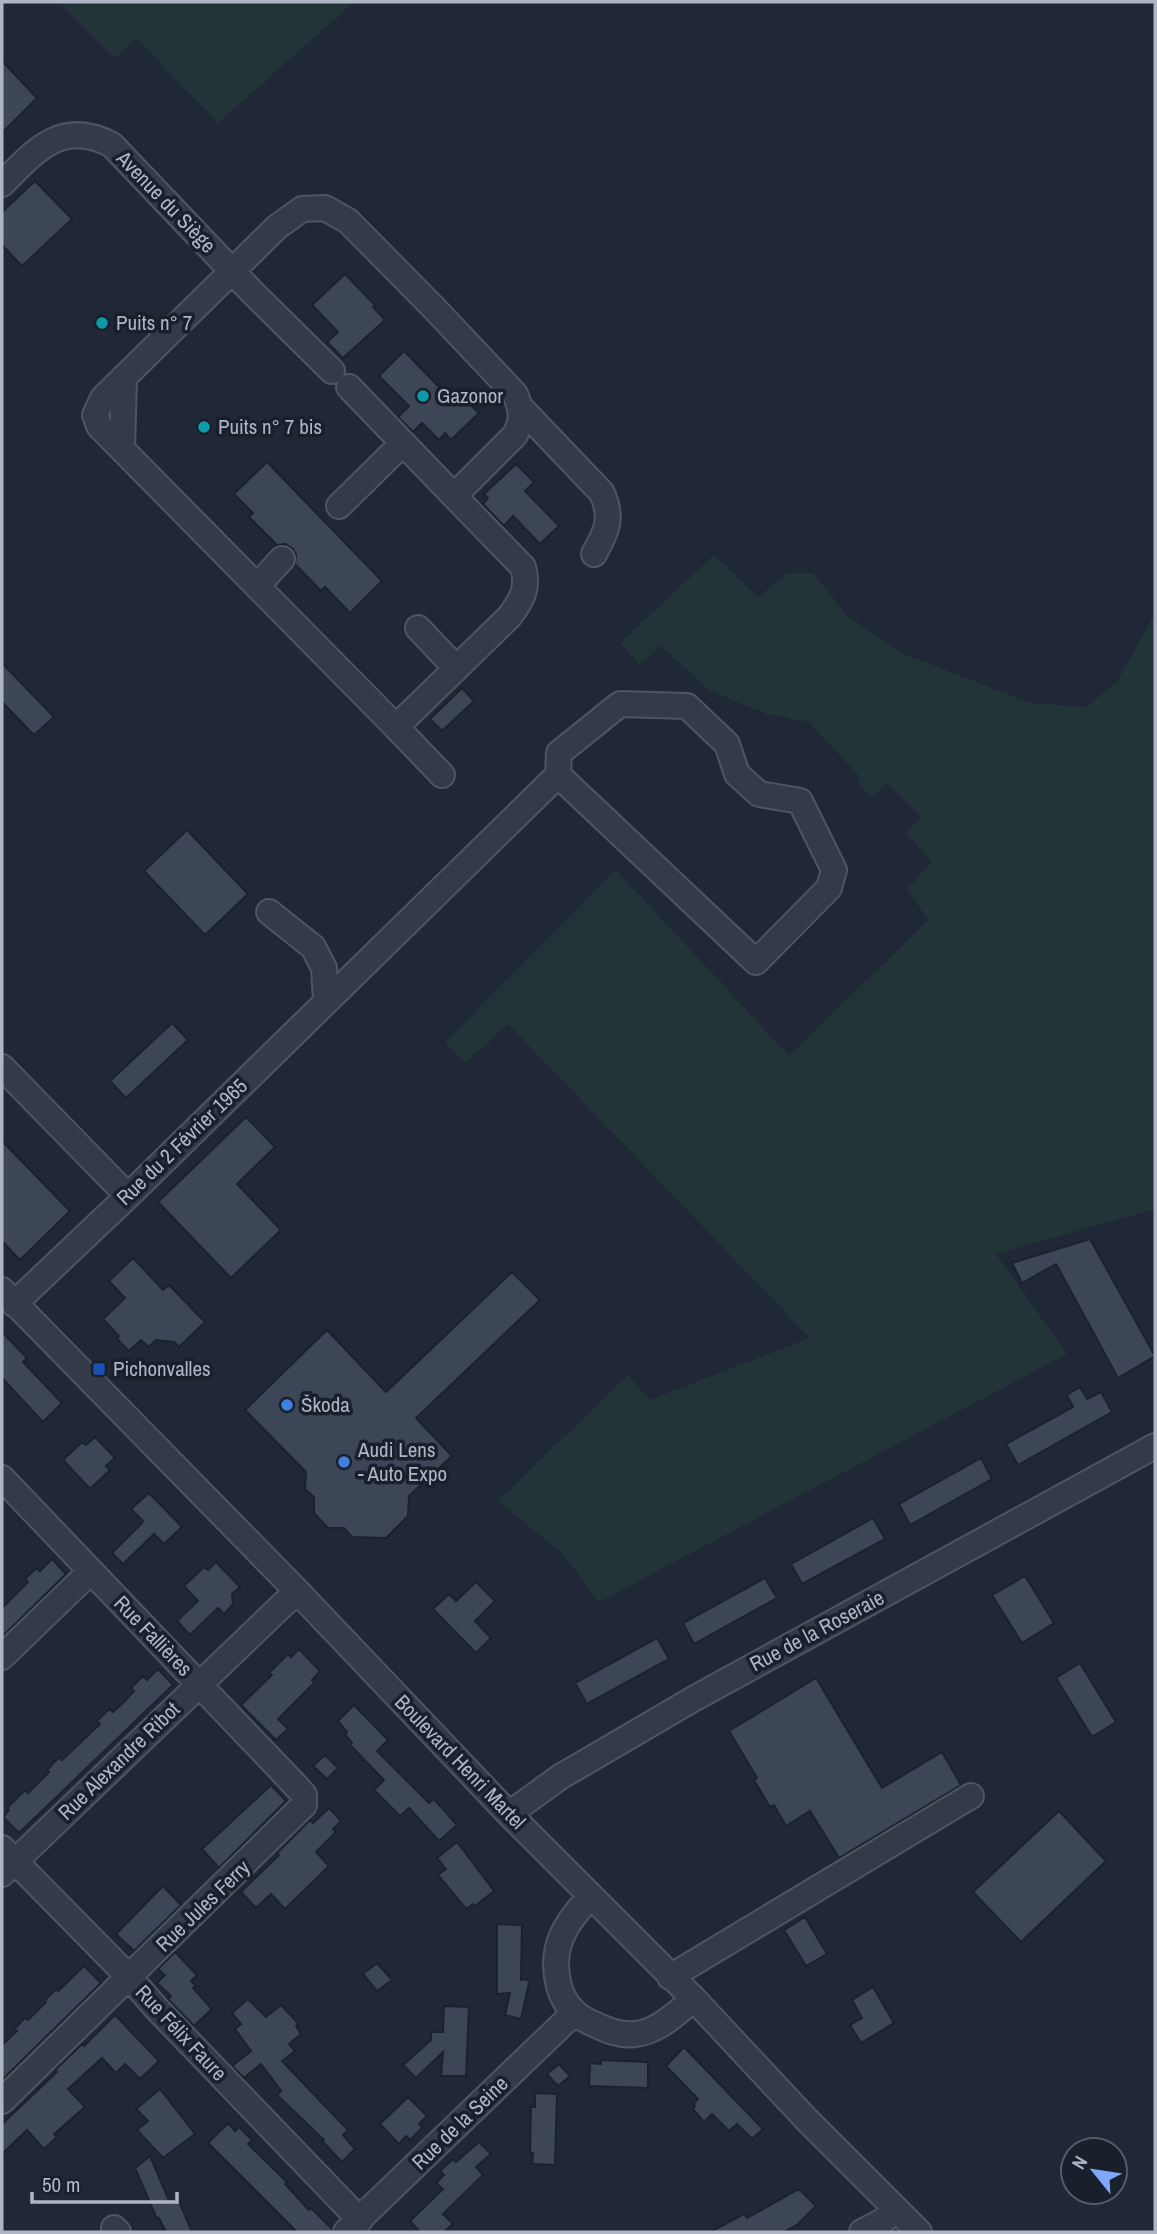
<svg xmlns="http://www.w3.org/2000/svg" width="1157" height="2234" viewBox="0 0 1157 2234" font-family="'Archivo Narrow',sans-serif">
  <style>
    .green { fill: #223438 }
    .building { fill: #3c4657; stroke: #1b222e; stroke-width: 2 }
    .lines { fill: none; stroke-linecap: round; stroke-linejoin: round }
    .minor-casing { stroke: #4e5562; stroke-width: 28 }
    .minor { stroke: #333a48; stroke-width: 24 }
    .culture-dot { fill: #0f9aa8; stroke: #19202c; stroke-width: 2.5 }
    .transit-dot { fill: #1a4fb4; stroke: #19202c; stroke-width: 2.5 }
    .shop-dot { fill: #3f7fe0; stroke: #19202c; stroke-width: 2.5 }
    .labels { text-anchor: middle; stroke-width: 7; stroke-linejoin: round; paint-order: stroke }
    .street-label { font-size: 21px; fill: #aeb5c4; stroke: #19202c }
    .poi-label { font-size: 21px; fill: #aeb5c4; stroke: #19202c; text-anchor: start }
  </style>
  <rect width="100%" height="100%" fill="#202837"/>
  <path class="green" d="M59,2H354L218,123L136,38L115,58Z
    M714,555L758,597L787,573H813L846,615L899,652L1030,703L1086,707L1117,682L1155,613V1209L996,1254L1067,1354L599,1602L563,1554L498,1501L628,1375L650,1400L810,1338L508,1024L465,1063L445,1042L616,870L789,1056L928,920L907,889L932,862L906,833L921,816L888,783L871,797L858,784L860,777L809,722L767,714L708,690L661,645L640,665L620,643Z"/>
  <path class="building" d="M2,61L37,98L2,133Z
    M35,181L72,219L22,266L2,245V212Z
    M345,274L375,305L373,307L385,320L343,358L327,342L338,332L312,305Z
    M404,351L445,393L451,387L479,413L451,440L445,433L439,440L422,423L413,432L398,417L409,406L379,376Z
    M267,462L382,581L350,613L325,587L321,591L295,564L296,555L293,549L285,544L277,545L249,517L253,513L234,494Z
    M516,464L534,482L525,491L559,526L540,544L513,516L504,526L483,504L488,498L484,494Z
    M2,663L54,717L34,735L2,702Z
    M462,688L474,701L442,731L430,719Z
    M187,830L248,894L205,935L144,871Z
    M172,1023L188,1040L126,1098L110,1081Z
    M246,1117L275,1147L237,1184L281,1230L231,1278L158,1202Z
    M2,1141L70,1211L20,1260L2,1241Z
    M1090,1239L1155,1356L1118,1378L1056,1264L1022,1283L1012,1263Z
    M133,1258L163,1290L169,1285L205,1322L179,1347L174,1342L156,1340L149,1347L141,1340L129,1351L117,1339L119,1336L103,1319L125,1298L109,1281Z
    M512,1272L540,1300L416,1418L452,1456L409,1496L408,1516L386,1538L352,1537L344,1528H328L314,1513V1497L305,1489L306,1472L245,1410L327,1330L386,1392Z
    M2,1332L27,1358L23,1362L62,1403L43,1422L2,1378Z
    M1080,1387L1087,1399L1101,1392L1112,1412L1018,1465L1006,1444L1073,1407L1067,1395Z
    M95,1437L115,1458L106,1466L110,1470L90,1489L63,1460L82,1442L86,1445Z
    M981,1458L992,1479L910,1525L899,1504Z
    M149,1493L182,1527L164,1544L154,1534L123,1564L112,1553L142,1523L143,1521L131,1509Z
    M873,1518L885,1539L802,1584L791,1564Z
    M52,1559L66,1574L2,1637V1608L28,1582L25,1579L31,1573L37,1568L40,1571Z
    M216,1562L240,1587L232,1594L233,1604L224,1614L218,1608L190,1635L177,1621L198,1601L184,1586L204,1567L208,1570Z
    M1025,1576L1054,1623L1022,1643L992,1595Z
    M765,1578L777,1598L694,1644L683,1623Z
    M476,1582L495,1601L475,1621L491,1638L476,1653L433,1609L449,1594L456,1601Z
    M657,1638L669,1659L587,1704L575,1683Z
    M299,1649L320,1671L312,1680L315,1682L278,1719L288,1729L276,1740L241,1705L272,1675L269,1673L288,1654L291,1657Z
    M1080,1663L1116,1722L1092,1737L1056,1678Z
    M158,1669L173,1685L19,1833L3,1817L9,1810L7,1808L25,1790L28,1793L49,1772L47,1770L59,1757L62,1760L100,1724L97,1721L109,1709L113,1712L124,1702L134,1691L131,1688L143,1676L147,1680Z
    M816,1678L882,1788L942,1752L961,1785L839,1858L810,1811L786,1826L774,1805L770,1807L754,1780L757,1778L729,1731Z
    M354,1705L388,1740L377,1751L429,1803L434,1799L457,1825L439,1841L409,1808L400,1816L374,1790L384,1780L350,1745L352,1743L345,1734L347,1732L338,1721Z
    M325,1755L338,1768L327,1779L313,1766Z
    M271,1785L286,1801L219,1868L202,1849Z
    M329,1808L341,1821L333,1829L336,1832L316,1852L329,1866L285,1909L271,1894L256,1908L241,1892L279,1855L277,1853L310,1820L313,1823Z
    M1059,1811L1106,1861L1021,1942L973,1892Z
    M457,1842L494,1891L475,1906L473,1904L466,1909L438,1875L446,1869L437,1858Z
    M163,1886L181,1905L134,1951L116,1934Z
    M805,1917L827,1954L806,1966L784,1930Z
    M497,1924L522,1925L521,1980L527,1979L529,1983L521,2019L505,2015L510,1993L497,1994Z
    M175,1952L197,1975L191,1981L196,1986L193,1988L212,2009L194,2026L168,1999L171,1996L157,1983L165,1975L158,1969Z
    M377,1963L392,1980L377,1991L363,1974Z
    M84,1966L101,1983L2,2080V2045L17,2031L14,2029L25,2018L28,2020L46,2002L45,2000L56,1989L58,1991Z
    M873,1987L894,2023L861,2043L850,2025L862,2018L852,2000Z
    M248,1999L266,2017L281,2005L299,2024L296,2026L301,2034L289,2044L295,2051L282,2061L348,2130L343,2135L355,2149L342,2162L322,2141L324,2140L277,2095L281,2091L261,2064L244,2078L232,2066L251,2051L235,2029L241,2024L232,2013Z
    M444,2006L469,2007L466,2076H441L443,2052L416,2078L403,2065L431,2040V2032H443Z
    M115,2015L159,2061L140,2079L125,2064L116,2073L102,2058L68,2089L85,2107L54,2134L57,2137L44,2149L27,2130L2,2154V2124L57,2072L55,2070L82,2044L84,2046Z
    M684,2047L763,2129L752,2139L737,2124L729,2131L712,2114L704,2122L693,2109L695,2106L693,2104L698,2099L666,2066Z
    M601,2060L648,2062V2088L589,2086L590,2063L601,2064Z
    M559,2064L570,2076L558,2086L547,2074Z
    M160,2089L195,2134L163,2158L137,2130L148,2121L136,2109Z
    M535,2093L557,2094L555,2165L532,2164L533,2153H530L531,2107H535Z
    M408,2097L427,2116L419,2124L423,2127L410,2140L406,2136L399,2144L380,2124Z
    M228,2123L235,2131L239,2127L252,2140L248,2144L287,2182L285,2184L309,2210L311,2208L332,2229V2232H297L208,2143Z
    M479,2142L491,2154L476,2167L483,2175L443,2214L453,2224L444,2232H420L410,2221L443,2189L436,2183L444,2175L440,2171L453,2159L456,2162Z
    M150,2156L170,2203L178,2199L192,2232H166L159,2218L157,2219L135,2168Z
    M799,2189L816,2206L797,2225L784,2232H710L744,2214L747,2218Z"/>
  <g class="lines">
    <defs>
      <path id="minor" d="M2,184C35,151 62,118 112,145L252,292L332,371
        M325,208L348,221L433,307L515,394C522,410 523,420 515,435L454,496L523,567C529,588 522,600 509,617L396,727L99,426L95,415L103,398L277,227L302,209Z
        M349,387L454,496
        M522,409L602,493C613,518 607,531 594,554
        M122,449L124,377
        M339,506L403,443
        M257,586L282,559
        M418,628L456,668
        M396,727L442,775
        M269,912L313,947L324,968L326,1001
        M2,1067L128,1196
        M2,1290L297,1591L509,1814L694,1999L807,2120L919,2232
        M14,1304L128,1196L558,775L559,753L620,704L687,706L727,744L737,774L759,794L800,801L834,870L829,888L756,962L558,775
        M2,1478L297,1787L304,1795V1805L2,2101
        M2,1657L91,1571
        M509,1814L560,1777L695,1698L1155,1446
        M2,1848L130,1978L157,2009L360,2220
        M2,1874L297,1591
        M591,1896C565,1923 549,1948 559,1986C564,2005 576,2017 594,2024C606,2030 620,2036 635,2034C658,2032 676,2013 694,1999
        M670,1977L971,1796
        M114,2228L118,2232
        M346,2232L574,2013
        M862,2232L883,2221L895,2210"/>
    </defs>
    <use href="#minor" class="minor-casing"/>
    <use href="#minor" class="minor"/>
  </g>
  <g class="culture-dot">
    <circle cx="102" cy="323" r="7"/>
    <circle cx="423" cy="396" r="7"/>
    <circle cx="204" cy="427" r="7"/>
  </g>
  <rect class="transit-dot" x="92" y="1362" width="14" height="14" rx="3.5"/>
  <g class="shop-dot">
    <circle cx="287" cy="1405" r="7"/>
    <circle cx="344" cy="1462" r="7"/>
  </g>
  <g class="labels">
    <g class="street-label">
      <text transform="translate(166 202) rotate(46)" y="7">Avenue du Siège</text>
      <text transform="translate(182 1142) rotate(-44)" y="7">Rue du 2 Février 1965</text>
      <text transform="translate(817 1631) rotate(-28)" y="7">Rue de la Roseraie</text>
      <text transform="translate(153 1636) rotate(46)" y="7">Rue Fallières</text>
      <text transform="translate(119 1761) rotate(-44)" y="7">Rue Alexandre Ribot</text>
      <text transform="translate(460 1762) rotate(46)" y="7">Boulevard Henri Martel</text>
      <text transform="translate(203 1906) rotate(-44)" y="7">Rue Jules Ferry</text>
      <text transform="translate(181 2033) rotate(47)" y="7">Rue Félix Faure</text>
      <text transform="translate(460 2123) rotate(-44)" y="7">Rue de la Seine</text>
    </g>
    <g class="poi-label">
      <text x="116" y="330">Puits n° 7</text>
      <text x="437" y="403">Gazonor</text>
      <text x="218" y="434">Puits n° 7 bis</text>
      <text x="113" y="1376">Pichonvalles</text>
      <text x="301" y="1412">Škoda</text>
      <text x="358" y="1457">Audi Lens<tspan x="358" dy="24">- Auto Expo</tspan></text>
    </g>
  </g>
  <rect width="1157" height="2234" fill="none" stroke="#aeb5c4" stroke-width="7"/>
  <g transform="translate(1094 2171) rotate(300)"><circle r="33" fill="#19202c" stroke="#555c69" stroke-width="2"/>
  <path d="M0-5L12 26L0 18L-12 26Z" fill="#7fa6f8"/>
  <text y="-10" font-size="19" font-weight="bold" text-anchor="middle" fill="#aeb5c4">N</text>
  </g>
  <path d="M32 2192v10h145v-10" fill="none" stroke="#aeb5c4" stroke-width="3.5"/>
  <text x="42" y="2192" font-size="21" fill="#aeb5c4" stroke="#19202c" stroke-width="5" paint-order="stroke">50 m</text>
</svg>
